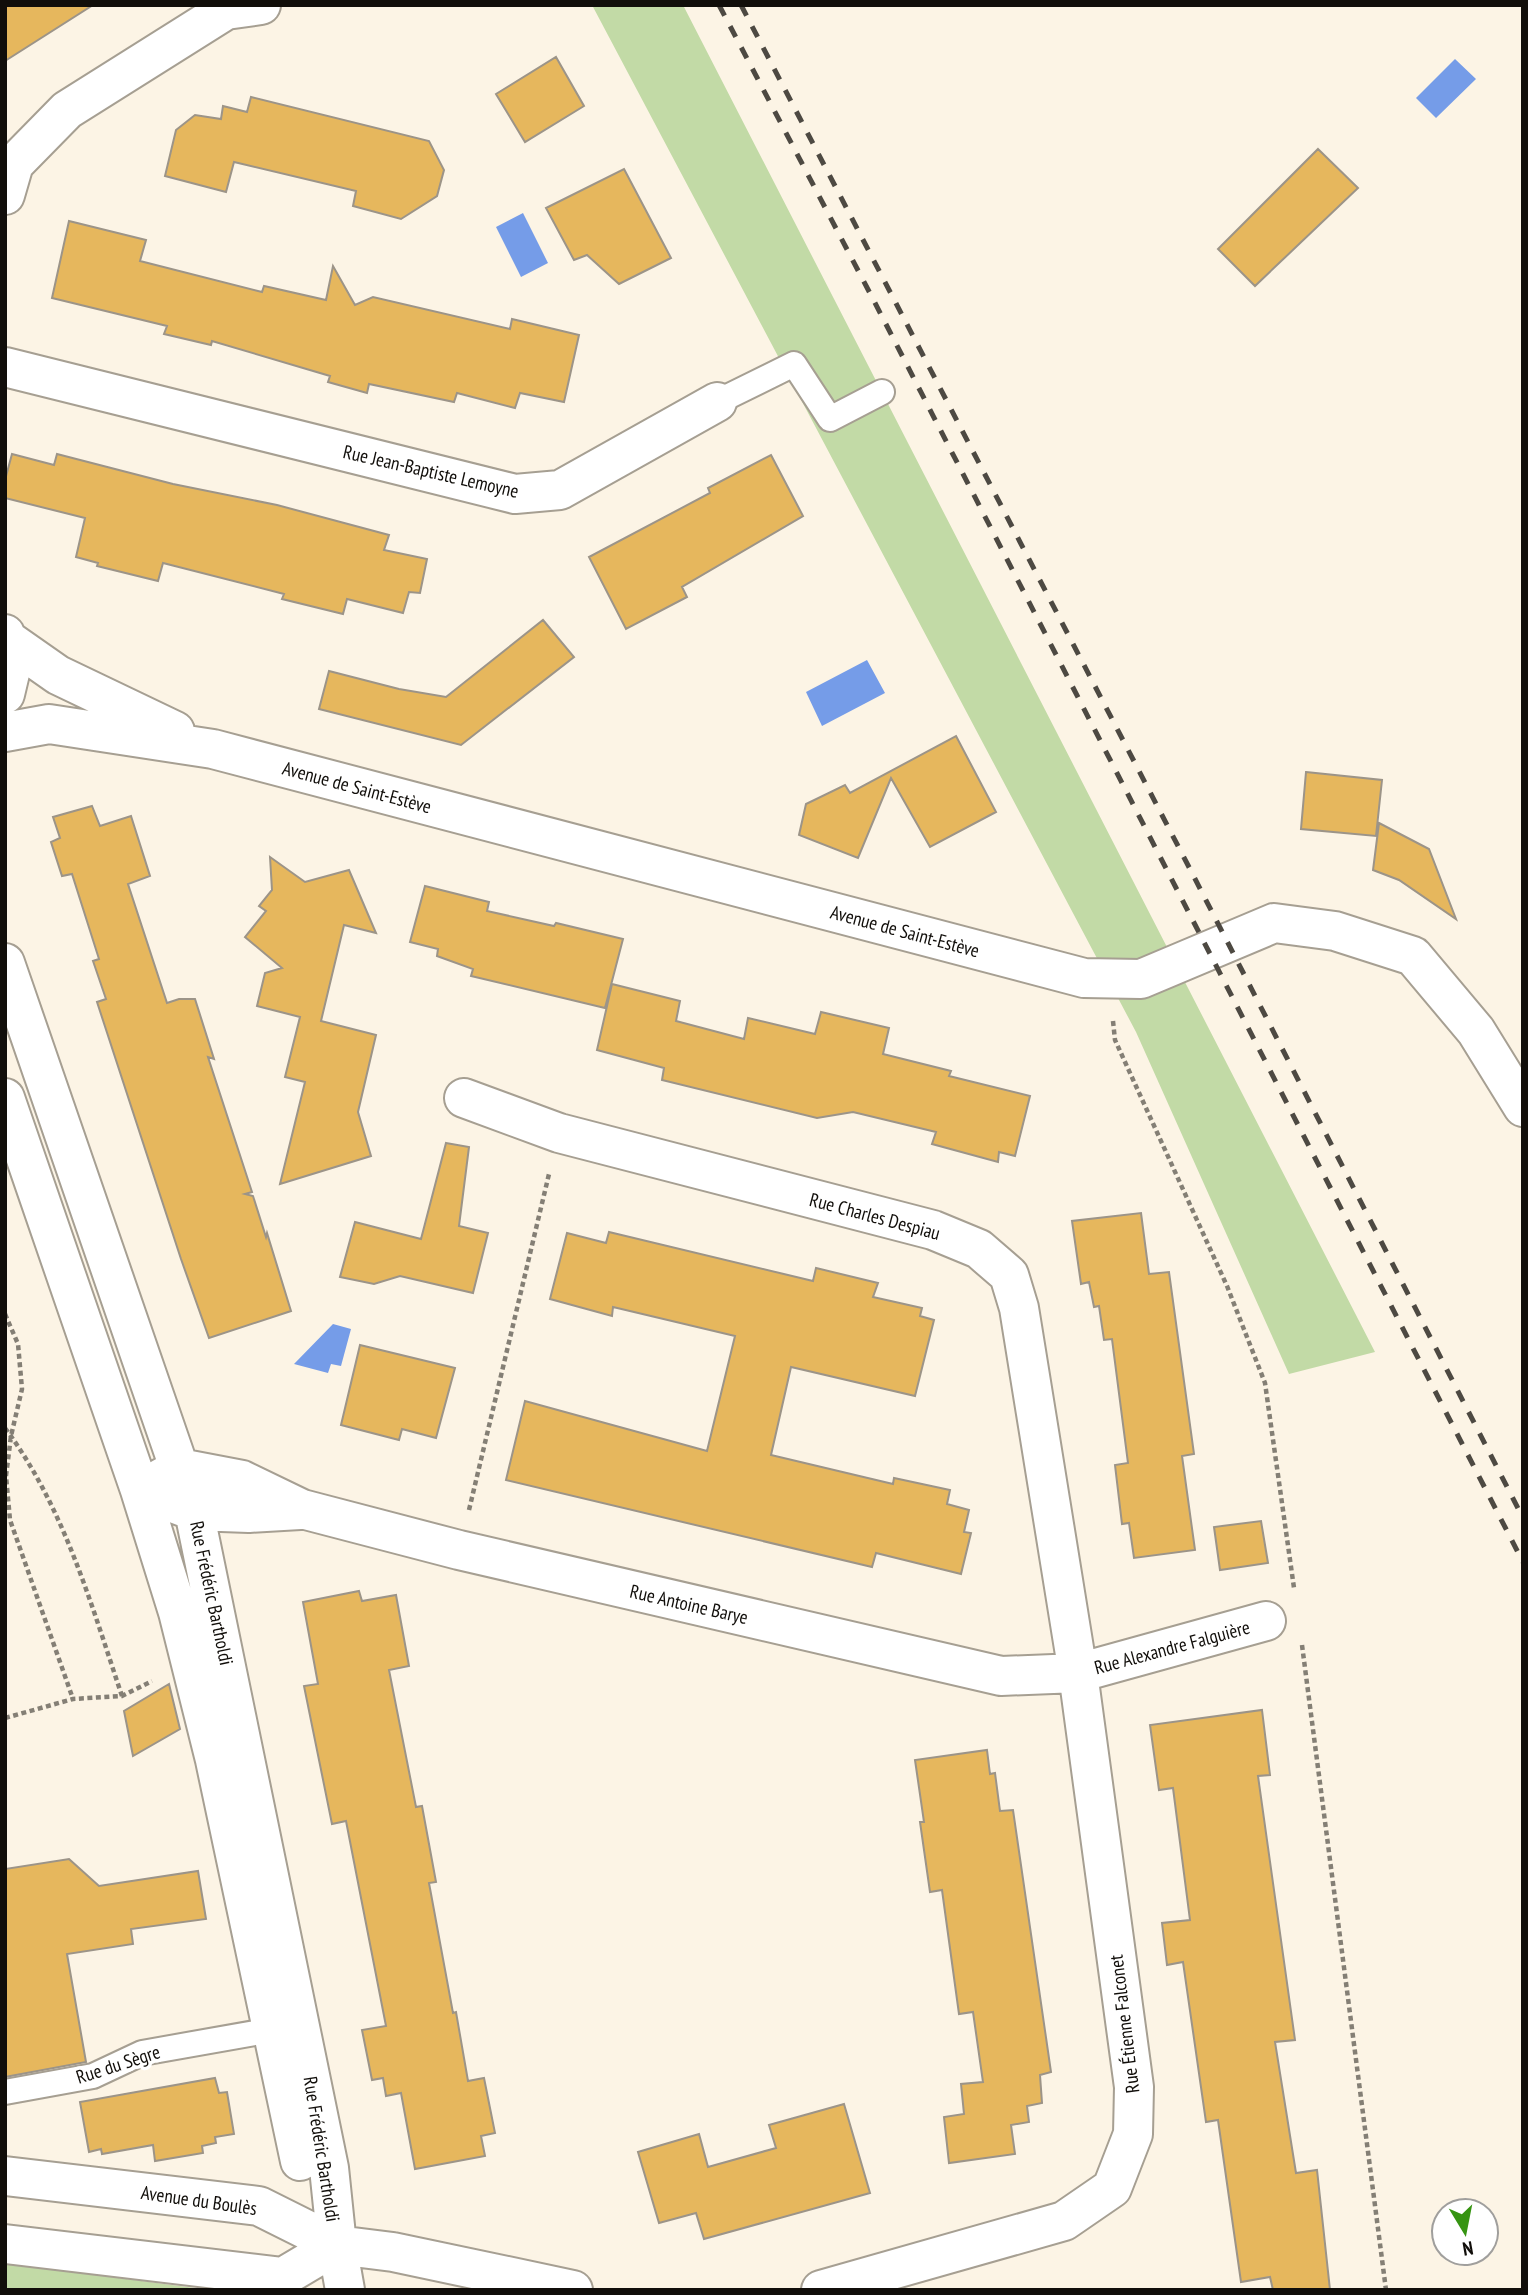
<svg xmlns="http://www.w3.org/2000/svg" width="1528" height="2295" viewBox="0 0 1528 2295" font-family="'PT Sans Narrow',sans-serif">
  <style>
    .green { fill: #c2daa6 }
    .water { fill: #759ce8 }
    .building { fill: #e6b75d; stroke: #9c9488; stroke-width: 2 }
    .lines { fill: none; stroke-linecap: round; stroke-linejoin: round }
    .lane-casing { stroke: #a69f92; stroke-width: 28 }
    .street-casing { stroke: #a69f92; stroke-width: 42 }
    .path { stroke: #847f75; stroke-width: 4.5; stroke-dasharray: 5 3.5; stroke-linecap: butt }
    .lane { stroke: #fff; stroke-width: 24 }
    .street { stroke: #fff; stroke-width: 38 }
    .rail { stroke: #4d4942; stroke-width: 5; stroke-dasharray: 12 12; stroke-linecap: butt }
    .labels { text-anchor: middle; stroke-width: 7; stroke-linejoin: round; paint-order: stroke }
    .street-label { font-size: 19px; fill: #110e0a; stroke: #fff }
  </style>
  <rect width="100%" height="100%" fill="#fcf4e5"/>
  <path class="green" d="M592,5H683L1375,1352L1289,1374L1136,1032Z
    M5,2263L210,2290H5Z"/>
  <path class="water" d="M1455,59L1476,79L1436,118L1416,98Z
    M523,213L548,263L521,277L496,227Z
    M867,660L885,693L822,726L806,692Z
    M333,1324L351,1329L341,1366L331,1364L328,1373L294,1364Z"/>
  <path class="building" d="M5,5H93L5,61Z
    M556,57L584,106L525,142L496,94Z
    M251,97L429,141L444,170L437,196L401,219L353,206L356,191L234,162L226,192L165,176L176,130L195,115L221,119L223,106L247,112Z
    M1318,149L1358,188L1255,286L1218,249Z
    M624,169L671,258L619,284L587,255L574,260L546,208Z
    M69,221L146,240L140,261L262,292L264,286L326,300L333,266L355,305L373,297L510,329L512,319L579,335L564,402L520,393L515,408L457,393L454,402L369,384L367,393L328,382L330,376L212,341L211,345L164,334L167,326L52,298Z
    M12,454L54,465L57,454L173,484L277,505L389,535L384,550L427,559L420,593L409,592L403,613L347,599L343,614L282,599L284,594L163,563L158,581L97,566L98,563L76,557L85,518L5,498V480Z
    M771,455L803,516L682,587L687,597L626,629L589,557L710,493L708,488Z
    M543,620L574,657L461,745L319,709L329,671L399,689L446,697Z
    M956,736L996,812L930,847L891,778L858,858L799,835L806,804L845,785L850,793Z
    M1306,772L1382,780L1376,836L1301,829Z
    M92,806L100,826L131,816L150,876L128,884L167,1003L179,999H195L214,1059L208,1057L252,1192L245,1194L253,1196L266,1237L267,1233L291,1311L209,1338L181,1259L97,1002L106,999L93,961L99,959L72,874L62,876L51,842L60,838L53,817Z
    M1379,823L1429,849L1456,919L1399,880L1373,870Z
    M270,857L305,882L349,870L376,933L344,925L321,1021L376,1035L358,1112L371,1156L280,1184L305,1082L285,1077L300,1017L257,1006L265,973L282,968L245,937L266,911L259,906L272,890Z
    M425,886L489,902L487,911L554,926L556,923L623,939L605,1008L471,976L473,969L437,956L438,949L410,942Z
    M612,984L680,1001L676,1021L744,1039L748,1018L815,1034L821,1012L889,1028L883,1054L951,1071L949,1076L1030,1096L1015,1156L999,1152L998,1162L932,1144L936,1132L853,1112L817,1118L662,1080L664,1068L597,1050Z
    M446,1143L469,1147L459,1226L488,1233L473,1293L400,1276L374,1284L340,1277L355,1222L421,1239Z
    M1141,1213L1149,1274L1169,1272L1194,1454L1182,1456L1195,1550L1134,1558L1129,1523L1122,1524L1115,1465L1128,1463L1112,1339L1104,1340L1099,1306L1094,1307L1089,1282L1081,1284L1072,1221Z
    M609,1232L813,1281L816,1268L878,1283L873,1297L922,1308L920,1316L934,1320L915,1396L791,1367L771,1455L893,1484L894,1478L950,1490L947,1504L969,1510L964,1532L971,1533L961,1574L876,1553L872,1567L506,1480L525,1401L707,1451L735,1336L613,1307L612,1316L550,1299L567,1233L606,1243Z
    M360,1345L455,1368L436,1438L402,1429L399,1440L341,1425Z
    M1261,1521L1268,1563L1220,1570L1214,1527Z
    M359,1591L362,1601L396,1595L409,1666L389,1670L416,1807L422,1806L436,1882L429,1883L453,2013L456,2012L468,2081L484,2078L495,2133L481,2136L485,2156L415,2169L401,2093L386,2096L383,2078L372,2080L362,2030L386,2026L346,1821L332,1824L304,1686L318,1684L303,1602Z
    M169,1684L180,1729L133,1756L124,1711Z
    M1262,1710L1270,1775L1258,1776L1295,2040L1275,2042L1296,2173L1317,2170L1330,2290H1273L1270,2277L1241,2282L1218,2120L1206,2122L1183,1962L1167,1965L1162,1923L1190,1920L1173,1788L1159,1790L1150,1725Z
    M987,1750L990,1774L995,1773L1000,1811L1013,1810L1051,2072L1040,2075L1042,2103L1027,2106L1029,2122L1011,2125L1015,2154L949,2163L944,2117L964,2114L961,2084L983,2082L973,2012L959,2014L942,1890L930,1892L920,1822H924L915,1760Z
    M69,1859L99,1886L198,1871L206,1919L131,1929L133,1944L67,1954L86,2062L5,2077V1869Z
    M215,2078L219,2093L227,2092L234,2134L215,2137L216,2143L202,2146L203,2153L155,2161L153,2145L102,2154L101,2149L89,2152L80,2102Z
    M844,2104L870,2193L704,2239L696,2213L659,2223L638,2152L699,2134L708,2167L776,2148L769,2125Z"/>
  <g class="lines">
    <defs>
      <path id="lane" d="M717,402L794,364L830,419L882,392
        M5,2092L93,2076L142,2053L272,2030"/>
      <path id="street" d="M5,195L14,164L67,110L226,10L261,5
        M5,367L515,494L560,490L717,402
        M5,634L10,673L5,694
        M8,640L58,675L175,731
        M5,732L49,724L213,749L1084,978L1141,979L1274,923L1335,931L1413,956L1476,1031L1523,1107
        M5,963L194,1511L329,2168L337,2245L345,2290
        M5,1098L140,1490L178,1612L215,1760L300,2161
        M464,1098L559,1133L933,1230L979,1249L1009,1275L1019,1308L1078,1673L1134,2087L1133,2134L1112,2188L1064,2221L821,2290
        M161,1478L179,1468L242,1480L302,1509L459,1550L1001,1676L1078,1673L1266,1621
        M170,1502L194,1511L249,1513L300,1510
        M5,2176L259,2206L337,2245L393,2252L573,2290
        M5,2244L283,2277L337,2245"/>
    </defs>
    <use href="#lane" class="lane-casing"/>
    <use href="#street" class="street-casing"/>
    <path class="path" d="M1113,1021L1115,1040L1227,1286L1265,1383L1294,1588
      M5,1314L18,1344L22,1389L11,1436L6,1476L10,1520L73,1699
      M5,1428C64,1507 91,1604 122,1696
      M469,1510L549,1174
      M1302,1645L1386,2290
      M5,1718L73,1699L122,1696L152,1681"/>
    <use href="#lane" class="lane"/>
    <use href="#street" class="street"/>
    <path class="rail" d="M719,5L873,299L1523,1562
      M741,5L1191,871L1523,1518"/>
  </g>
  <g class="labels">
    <g class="street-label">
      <text transform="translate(431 471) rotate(13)" y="7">Rue Jean-Baptiste Lemoyne</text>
      <text transform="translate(357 787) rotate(15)" y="7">Avenue de Saint-Estève</text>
      <text transform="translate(905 931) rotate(15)" y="7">Avenue de Saint-Estève</text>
      <text transform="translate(875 1216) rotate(15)" y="7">Rue Charles Despiau</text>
      <text transform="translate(212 1593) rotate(78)" y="7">Rue Frédéric Bartholdi</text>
      <text transform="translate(689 1604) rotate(13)" y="7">Rue Antoine Barye</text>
      <text transform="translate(1172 1647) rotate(-15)" y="7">Rue Alexandre Falguière</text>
      <text transform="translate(1124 2024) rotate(-97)" y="7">Rue Étienne Falconet</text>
      <text transform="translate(118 2064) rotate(-18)" y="7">Rue du Sègre</text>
      <text transform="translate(322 2149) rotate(81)" y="7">Rue Frédéric Bartholdi</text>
      <text transform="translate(199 2200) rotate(8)" y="7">Avenue du Boulès</text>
    </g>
  </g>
  <rect width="1528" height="2295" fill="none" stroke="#110e0a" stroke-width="14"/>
  <g transform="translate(1465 2232) rotate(170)"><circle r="33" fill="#ffffff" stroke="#a09f9d" stroke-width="2"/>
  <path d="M0-5L12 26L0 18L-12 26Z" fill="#369412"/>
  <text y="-10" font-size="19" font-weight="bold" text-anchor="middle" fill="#110e0a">N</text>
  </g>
</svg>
